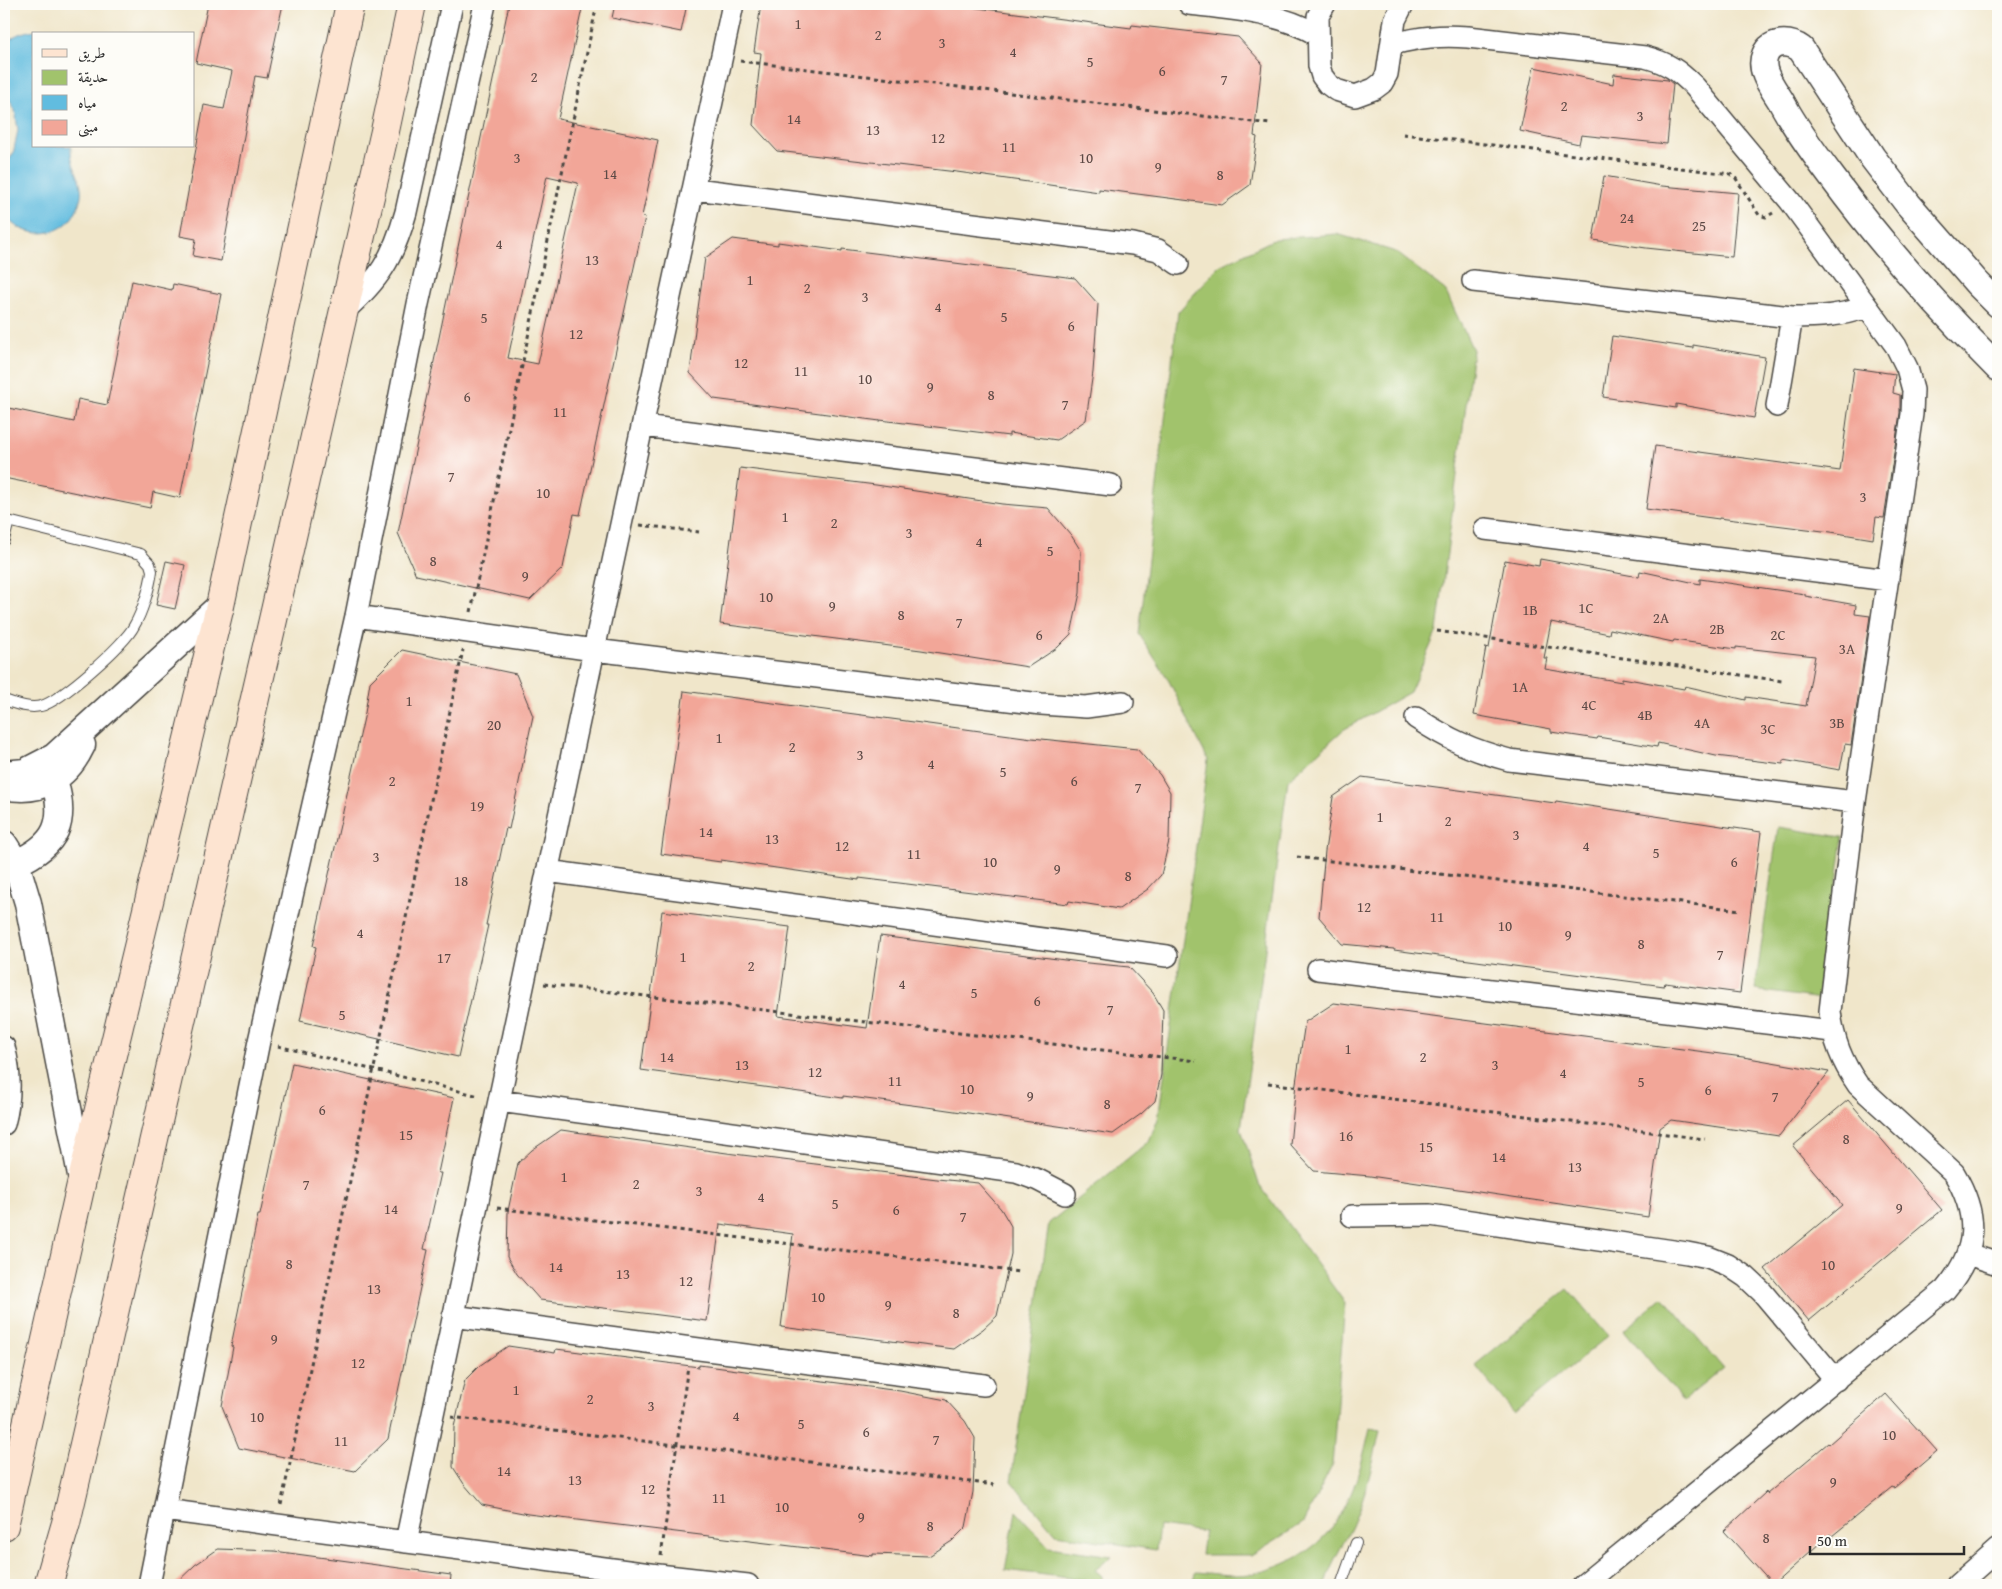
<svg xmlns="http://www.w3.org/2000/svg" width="2002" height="1589" viewBox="0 0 2002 1589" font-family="'Gentium Book Plus',Amiri,serif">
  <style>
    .green { fill: #a1c36c; stroke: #66774c }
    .water { fill: #61bcdf; stroke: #467485 }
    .building { fill: #f2a698; fill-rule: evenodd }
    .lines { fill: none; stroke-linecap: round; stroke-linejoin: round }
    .service-casing { stroke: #494743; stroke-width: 12 }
    .minor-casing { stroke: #494743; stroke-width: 24 }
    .tertiary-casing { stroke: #494743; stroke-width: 29 }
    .secondary-casing { stroke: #494743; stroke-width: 30 }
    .path { stroke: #494743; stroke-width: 3; stroke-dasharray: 4 4; stroke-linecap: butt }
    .service { stroke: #fff; stroke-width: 10 }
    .minor { stroke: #fff; stroke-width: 21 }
    .tertiary { stroke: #fff; stroke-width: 26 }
    .secondary { stroke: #fde4d1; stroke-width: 28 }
    .labels { text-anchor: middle; stroke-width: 4; stroke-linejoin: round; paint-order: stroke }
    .number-label { font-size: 15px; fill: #5d4a46 }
  </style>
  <rect width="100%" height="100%" fill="#fdfcf7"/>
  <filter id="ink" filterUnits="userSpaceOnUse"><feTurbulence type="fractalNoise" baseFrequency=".02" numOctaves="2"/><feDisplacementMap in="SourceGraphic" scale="10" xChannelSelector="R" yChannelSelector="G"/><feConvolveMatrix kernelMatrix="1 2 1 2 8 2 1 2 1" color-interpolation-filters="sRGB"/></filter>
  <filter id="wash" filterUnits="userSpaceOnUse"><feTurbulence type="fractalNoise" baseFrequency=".0096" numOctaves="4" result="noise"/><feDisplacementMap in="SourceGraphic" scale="20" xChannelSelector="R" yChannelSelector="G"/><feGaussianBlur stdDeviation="1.12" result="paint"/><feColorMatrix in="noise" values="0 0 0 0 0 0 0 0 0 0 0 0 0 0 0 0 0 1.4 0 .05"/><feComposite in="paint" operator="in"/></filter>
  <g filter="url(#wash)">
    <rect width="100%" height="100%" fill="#f0e6ca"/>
    <path class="green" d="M1337,234L1396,252L1445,290L1473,350L1437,631L1410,692L1343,730L1288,780L1241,1129L1259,1184L1345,1303L1332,1466L1303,1523L1251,1555H1201L1204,1532L1159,1526L1156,1550L1056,1534L1011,1481L1049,1223L1149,1141L1158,1119L1208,760L1168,679L1139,634L1178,312L1219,266L1275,239Z
      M1778,827L1843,837L1821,999L1755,990Z
      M1568,1289L1608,1336L1514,1413L1475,1365Z
      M1663,1297L1723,1368L1683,1401L1624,1330Z
      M1370,1428L1380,1430C1373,1463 1366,1495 1352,1526C1343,1546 1330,1563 1325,1585H1193L1195,1572C1209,1573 1223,1575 1237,1575C1254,1575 1273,1569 1288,1562C1345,1535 1357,1484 1370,1428Z
      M1016,1511L1049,1547L1112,1556L1095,1570L1102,1576V1582L1005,1570Z"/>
    <path class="water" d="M35,30L46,34H34V146H71C69,173 92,182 75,213C61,240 20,239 4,214V167L13,154L18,130L15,110L4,89V45C13,35 21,32 35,30Z"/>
    <g id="blocks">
      <path class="building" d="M208,4H283L267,78L255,76L221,261L193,256L196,239L180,236L204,105L224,109L232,71L196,63Z
        M509,4H583L558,119L658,140L642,216L645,217L580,515L574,514L563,568L530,600L416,575L398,533ZM547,176L578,183L538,364L508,358Z
        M615,4H687L681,32L612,18Z
        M761,4H947L1131,28L1132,25L1238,37L1262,63L1254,136L1257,137L1250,185L1222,205L1099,189V192L957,172L777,151L753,125L761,53L754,52Z
        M1534,67L1613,84L1614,74L1668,80L1673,84L1667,144L1581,135L1579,144L1520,131Z
        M1604,176L1662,186L1738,193L1732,257L1646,248L1593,240Z
        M733,239L778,245V242L842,251V249L1075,278L1098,304L1093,372L1086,420L1057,440L1009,433V436L880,420V421L714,399L690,373L695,330L705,258Z
        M132,281L172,290L173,284L221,294L180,498L153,492L150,508L4,478V407L74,422L78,399L107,405Z
        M1612,336L1693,348V345L1765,357L1754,418L1676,404V408L1603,397Z
        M1854,368L1895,374L1893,393L1900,395V413L1884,518L1876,517L1873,539L1831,532L1719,518V519L1646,509L1655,446L1840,471Z
        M740,468L876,485L1002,504L1048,508L1071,535L1081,551L1080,593L1071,634L1057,648L1028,667L921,650L720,624Z
        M1540,559L1639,577L1640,571L1700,584V579L1805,594V596L1856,605L1855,614L1870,616L1851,745L1845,744L1840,770L1783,760V764L1716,756L1658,743L1657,747L1598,737L1597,739L1551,732V729L1474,715L1486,647L1489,648L1505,560L1539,566ZM1551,622L1609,634L1610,629L1673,642L1674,640L1736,649V647L1815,656L1806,706L1746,697V700L1685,686L1684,689L1622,678V682L1545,669L1547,658H1544Z
        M166,561L185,565L175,609L156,605Z
        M402,650L516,674L533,716L509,829L506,828L486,925H488L458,1057L300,1021L316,947L313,946L365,713L370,682Z
        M684,691L1032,738L1137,749L1160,775L1170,792L1169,841L1161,875L1148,889L1119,909L1069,901L1068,904L859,878V880L721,860V862L661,854Z
        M1362,777L1555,803L1556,801L1761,832L1740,993L1665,983L1664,986L1394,950V949L1342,944L1319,917L1325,851L1333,797Z
        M662,911L790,927L778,1016L867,1028L880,936L1088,963L1129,967L1153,993L1163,1010L1161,1075L1155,1101L1141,1114L1113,1134L927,1107L843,1096V1098L641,1070Z
        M1334,1003L1743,1057L1829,1072L1779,1136L1671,1120L1660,1128L1648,1217L1370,1176L1314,1171L1290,1145L1296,1083L1305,1022Z
        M292,1063L454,1098L438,1173H441L424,1249L428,1250L388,1439L355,1471L239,1448L222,1406L233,1347L231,1346L246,1273L258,1215H260Z
        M1848,1100L1942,1210L1809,1321L1765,1269L1842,1205L1793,1146Z
        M561,1130L734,1154L937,1179L978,1183L1001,1209L1011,1226V1254L997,1316L983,1329L954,1349L781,1327L793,1234L720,1224L707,1321L540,1300L517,1274L507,1257L508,1211L518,1163L532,1150Z
        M508,1346L555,1353L556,1349L699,1367V1365L900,1391L946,1400L965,1421L975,1438L973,1492L966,1527L952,1541L929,1556L873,1554V1556L528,1514L482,1505L464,1484L453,1467L454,1427L465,1380L479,1366Z
        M1886,1394L1937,1451L1894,1488L1892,1487L1832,1536L1830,1534L1773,1585L1724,1531L1766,1492L1767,1494L1828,1443L1829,1444Z
        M218,1549L274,1551L451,1575L450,1585H174L195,1565Z"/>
    </g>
  </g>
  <g filter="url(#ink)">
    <use href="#blocks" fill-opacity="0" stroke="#494743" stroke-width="1"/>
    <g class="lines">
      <defs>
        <path id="service" d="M4,520L141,554L150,564L152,571C150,587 142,613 134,626C125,644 60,702 41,706C29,709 16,704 4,700
          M4,540L9,521
          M1341,1585L1356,1543"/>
        <path id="minor" d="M1189,4C1234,9 1278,12 1318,35
          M1325,4L1318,16L1319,66L1322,76L1328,84L1336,90L1355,96L1374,89L1382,83L1387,74L1395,20L1403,4
          M1393,44C1420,37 1440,35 1468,37L1645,57C1668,63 1678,70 1695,87L1790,201L1896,346L1907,368L1913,390L1912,414L1855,802L1830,1011C1833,1040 1842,1062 1858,1085L1954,1173C1980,1217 1978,1251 1945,1290L1583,1585
          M695,189L1133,244L1158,250L1178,264
          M1473,281L1792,317C1818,317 1841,316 1866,307
          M343,312C379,280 393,259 406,212L452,4
          M1777,406L1792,317
          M643,426L1111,485
          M1485,529L1888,580
          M356,616L594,650L1041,704L1086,707L1123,702
          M1416,718C1448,739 1471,750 1509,760L1855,802
          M547,871L1167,956
          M1318,969L1832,1031
          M4,1047C11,1073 11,1098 4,1124
          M499,1101L1016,1172L1038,1180L1065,1194
          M1352,1216L1430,1215L1687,1253L1708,1257L1728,1265L1746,1277L1762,1292L1836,1380
          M1968,1254L1998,1264
          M453,1316L691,1348L984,1385
          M164,1510L658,1575L748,1585
          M406,1542L594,650L733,4
          M149,1585L259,1041L356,616L418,304L485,4
          M1957,1585L1998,1549"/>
        <path id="tertiary" d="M1998,304L1977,283L1908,204L1872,157L1801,49C1790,41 1771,40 1765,55C1758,71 1774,89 1782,103C1796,129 1813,152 1831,176C1881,244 1938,308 1998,368
          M4,774L25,772L54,757L220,606
          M5,786C41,794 67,777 82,745
          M4,844L16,863L28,903L82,1180
          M16,863C57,845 67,822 54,780"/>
        <path id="secondary" d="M4,1526L82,1180L220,606L350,4
          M48,1585L66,1523L385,131L412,4"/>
      </defs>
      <use href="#service" class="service-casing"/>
      <use href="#minor" class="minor-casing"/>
      <use href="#tertiary" class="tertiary-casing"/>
      <use href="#secondary" class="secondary-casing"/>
      <path class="path" d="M740,61L1270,124
        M1403,134L1730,174L1735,177L1759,215L1766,217L1773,213
        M640,525L699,532
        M471,612L597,4
        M1437,631L1782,681
        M1297,857L1741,910
        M544,984L1196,1061
        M278,1046L479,1096
        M1268,1083L1705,1139
        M497,1208L1020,1272
        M451,1417L994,1485
        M281,1505L463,650
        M661,1556L688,1366"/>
      <use href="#service" class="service"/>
      <use href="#minor" class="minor"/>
      <use href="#tertiary" class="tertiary"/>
      <use href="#secondary" class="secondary"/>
    </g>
  </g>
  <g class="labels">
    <g class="number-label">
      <text x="798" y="29">1</text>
      <text x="878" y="40">2</text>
      <text x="942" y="48">3</text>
      <text x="1013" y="57">4</text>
      <text x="1090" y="67">5</text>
      <text x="1162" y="76">6</text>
      <text x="534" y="82">2</text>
      <text x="1224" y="85">7</text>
      <text x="1564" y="111">2</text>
      <text x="1640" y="121">3</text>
      <text x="794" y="124">14</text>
      <text x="873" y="135">13</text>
      <text x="938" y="143">12</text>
      <text x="1009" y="152">11</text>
      <text x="517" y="163">3</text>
      <text x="1086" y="163">10</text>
      <text x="1158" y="172">9</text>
      <text x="610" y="179">14</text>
      <text x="1220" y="180">8</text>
      <text x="1627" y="223">24</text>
      <text x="1699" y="231">25</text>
      <text x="499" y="249">4</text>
      <text x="592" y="265">13</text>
      <text x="750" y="285">1</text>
      <text x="807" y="293">2</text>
      <text x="865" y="302">3</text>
      <text x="938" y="312">4</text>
      <text x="1004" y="322">5</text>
      <text x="484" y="323">5</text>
      <text x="1071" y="331">6</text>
      <text x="576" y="339">12</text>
      <text x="741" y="368">12</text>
      <text x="801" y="376">11</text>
      <text x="865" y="384">10</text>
      <text x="930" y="392">9</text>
      <text x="991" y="400">8</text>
      <text x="467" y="402">6</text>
      <text x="1065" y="410">7</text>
      <text x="560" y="417">11</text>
      <text x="451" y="482">7</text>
      <text x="543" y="498">10</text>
      <text x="1863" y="502">3</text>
      <text x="785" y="522">1</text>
      <text x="834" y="528">2</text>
      <text x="909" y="538">3</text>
      <text x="979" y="547">4</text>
      <text x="1050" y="556">5</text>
      <text x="433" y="566">8</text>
      <text x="525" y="581">9</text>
      <text x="766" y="602">10</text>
      <text x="832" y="611">9</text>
      <text x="1586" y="613">1C</text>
      <text x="1530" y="615">1B</text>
      <text x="901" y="620">8</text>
      <text x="1661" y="623">2A</text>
      <text x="959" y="628">7</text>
      <text x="1717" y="634">2B</text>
      <text x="1039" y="640">6</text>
      <text x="1778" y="640">2C</text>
      <text x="1847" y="654">3A</text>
      <text x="1520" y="692">1A</text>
      <text x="409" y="706">1</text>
      <text x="1589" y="710">4C</text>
      <text x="1645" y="720">4B</text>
      <text x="1702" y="728">4A</text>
      <text x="1837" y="728">3B</text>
      <text x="494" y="730">20</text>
      <text x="1768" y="734">3C</text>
      <text x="719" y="743">1</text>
      <text x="792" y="752">2</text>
      <text x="860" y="760">3</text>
      <text x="931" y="769">4</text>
      <text x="1003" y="777">5</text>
      <text x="392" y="786">2</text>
      <text x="1074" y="786">6</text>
      <text x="1138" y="793">7</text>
      <text x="477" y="811">19</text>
      <text x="1380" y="822">1</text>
      <text x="1448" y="826">2</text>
      <text x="706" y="837">14</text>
      <text x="1516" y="840">3</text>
      <text x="772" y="844">13</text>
      <text x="842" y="851">12</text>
      <text x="1586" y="851">4</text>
      <text x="1656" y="858">5</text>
      <text x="914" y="859">11</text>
      <text x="376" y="862">3</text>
      <text x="990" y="867">10</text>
      <text x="1734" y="867">6</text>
      <text x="1057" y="874">9</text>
      <text x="1128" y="881">8</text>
      <text x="461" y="886">18</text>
      <text x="1364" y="912">12</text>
      <text x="1437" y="922">11</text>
      <text x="1505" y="931">10</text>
      <text x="360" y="938">4</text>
      <text x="1568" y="940">9</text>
      <text x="1641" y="949">8</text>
      <text x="1720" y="960">7</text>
      <text x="683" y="962">1</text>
      <text x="444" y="963">17</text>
      <text x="751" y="971">2</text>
      <text x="902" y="989">4</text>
      <text x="974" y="998">5</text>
      <text x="1037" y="1006">6</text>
      <text x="1110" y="1015">7</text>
      <text x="342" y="1020">5</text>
      <text x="1348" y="1054">1</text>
      <text x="667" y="1062">14</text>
      <text x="1423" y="1062">2</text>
      <text x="742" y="1070">13</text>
      <text x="1495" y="1070">3</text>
      <text x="815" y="1077">12</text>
      <text x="1563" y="1078">4</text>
      <text x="895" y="1086">11</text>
      <text x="1641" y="1087">5</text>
      <text x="967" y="1094">10</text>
      <text x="1708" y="1095">6</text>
      <text x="1030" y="1101">9</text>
      <text x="1775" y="1102">7</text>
      <text x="1107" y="1109">8</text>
      <text x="322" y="1115">6</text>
      <text x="406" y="1140">15</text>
      <text x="1346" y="1141">16</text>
      <text x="1846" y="1144">8</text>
      <text x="1426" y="1152">15</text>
      <text x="1499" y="1162">14</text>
      <text x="1575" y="1172">13</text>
      <text x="564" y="1182">1</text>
      <text x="636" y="1189">2</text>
      <text x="306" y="1190">7</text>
      <text x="699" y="1196">3</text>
      <text x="761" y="1202">4</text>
      <text x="835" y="1209">5</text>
      <text x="1899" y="1213">9</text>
      <text x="391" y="1214">14</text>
      <text x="896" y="1215">6</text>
      <text x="963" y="1222">7</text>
      <text x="289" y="1269">8</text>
      <text x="1828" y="1270">10</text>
      <text x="556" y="1272">14</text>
      <text x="623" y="1279">13</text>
      <text x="686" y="1286">12</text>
      <text x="374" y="1294">13</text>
      <text x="818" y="1302">10</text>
      <text x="888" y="1310">9</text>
      <text x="956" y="1318">8</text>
      <text x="274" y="1344">9</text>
      <text x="358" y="1368">12</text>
      <text x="516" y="1395">1</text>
      <text x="590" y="1404">2</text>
      <text x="651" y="1411">3</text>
      <text x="736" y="1421">4</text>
      <text x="257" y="1422">10</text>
      <text x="801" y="1429">5</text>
      <text x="866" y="1437">6</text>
      <text x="1889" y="1440">10</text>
      <text x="936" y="1445">7</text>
      <text x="341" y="1446">11</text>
      <text x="504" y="1476">14</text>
      <text x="575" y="1485">13</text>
      <text x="1833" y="1487">9</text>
      <text x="648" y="1494">12</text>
      <text x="719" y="1503">11</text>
      <text x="782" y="1512">10</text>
      <text x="861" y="1522">9</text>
      <text x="930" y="1531">8</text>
      <text x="1766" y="1543">8</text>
    </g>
  </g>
  <rect width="2002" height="1589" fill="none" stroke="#fdfcf7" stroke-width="20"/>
  <rect x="32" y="32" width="162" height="115" fill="#fdfcf7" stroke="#a9a8a5"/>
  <rect x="42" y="49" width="25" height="8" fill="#fde4d1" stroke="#a9a8a5"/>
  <text x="78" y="58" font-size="15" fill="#2b2b2b">طريق</text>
  <rect x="42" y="70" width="25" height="15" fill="#a1c36c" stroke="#a9a8a5"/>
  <text x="78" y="82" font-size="15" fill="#2b2b2b">حديقة</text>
  <rect x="42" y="95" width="25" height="15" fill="#61bcdf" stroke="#a9a8a5"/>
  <text x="78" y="108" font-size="15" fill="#2b2b2b">مياه</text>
  <rect x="42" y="120" width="25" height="15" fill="#f2a698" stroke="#a9a8a5"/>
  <text x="78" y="132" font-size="15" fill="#2b2b2b">مبنى</text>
  <path d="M1810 1546v8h154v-8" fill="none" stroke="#2b2b2b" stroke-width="2.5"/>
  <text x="1817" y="1546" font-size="15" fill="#2b2b2b" stroke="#fdfcf7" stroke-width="4" paint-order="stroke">50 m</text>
</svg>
